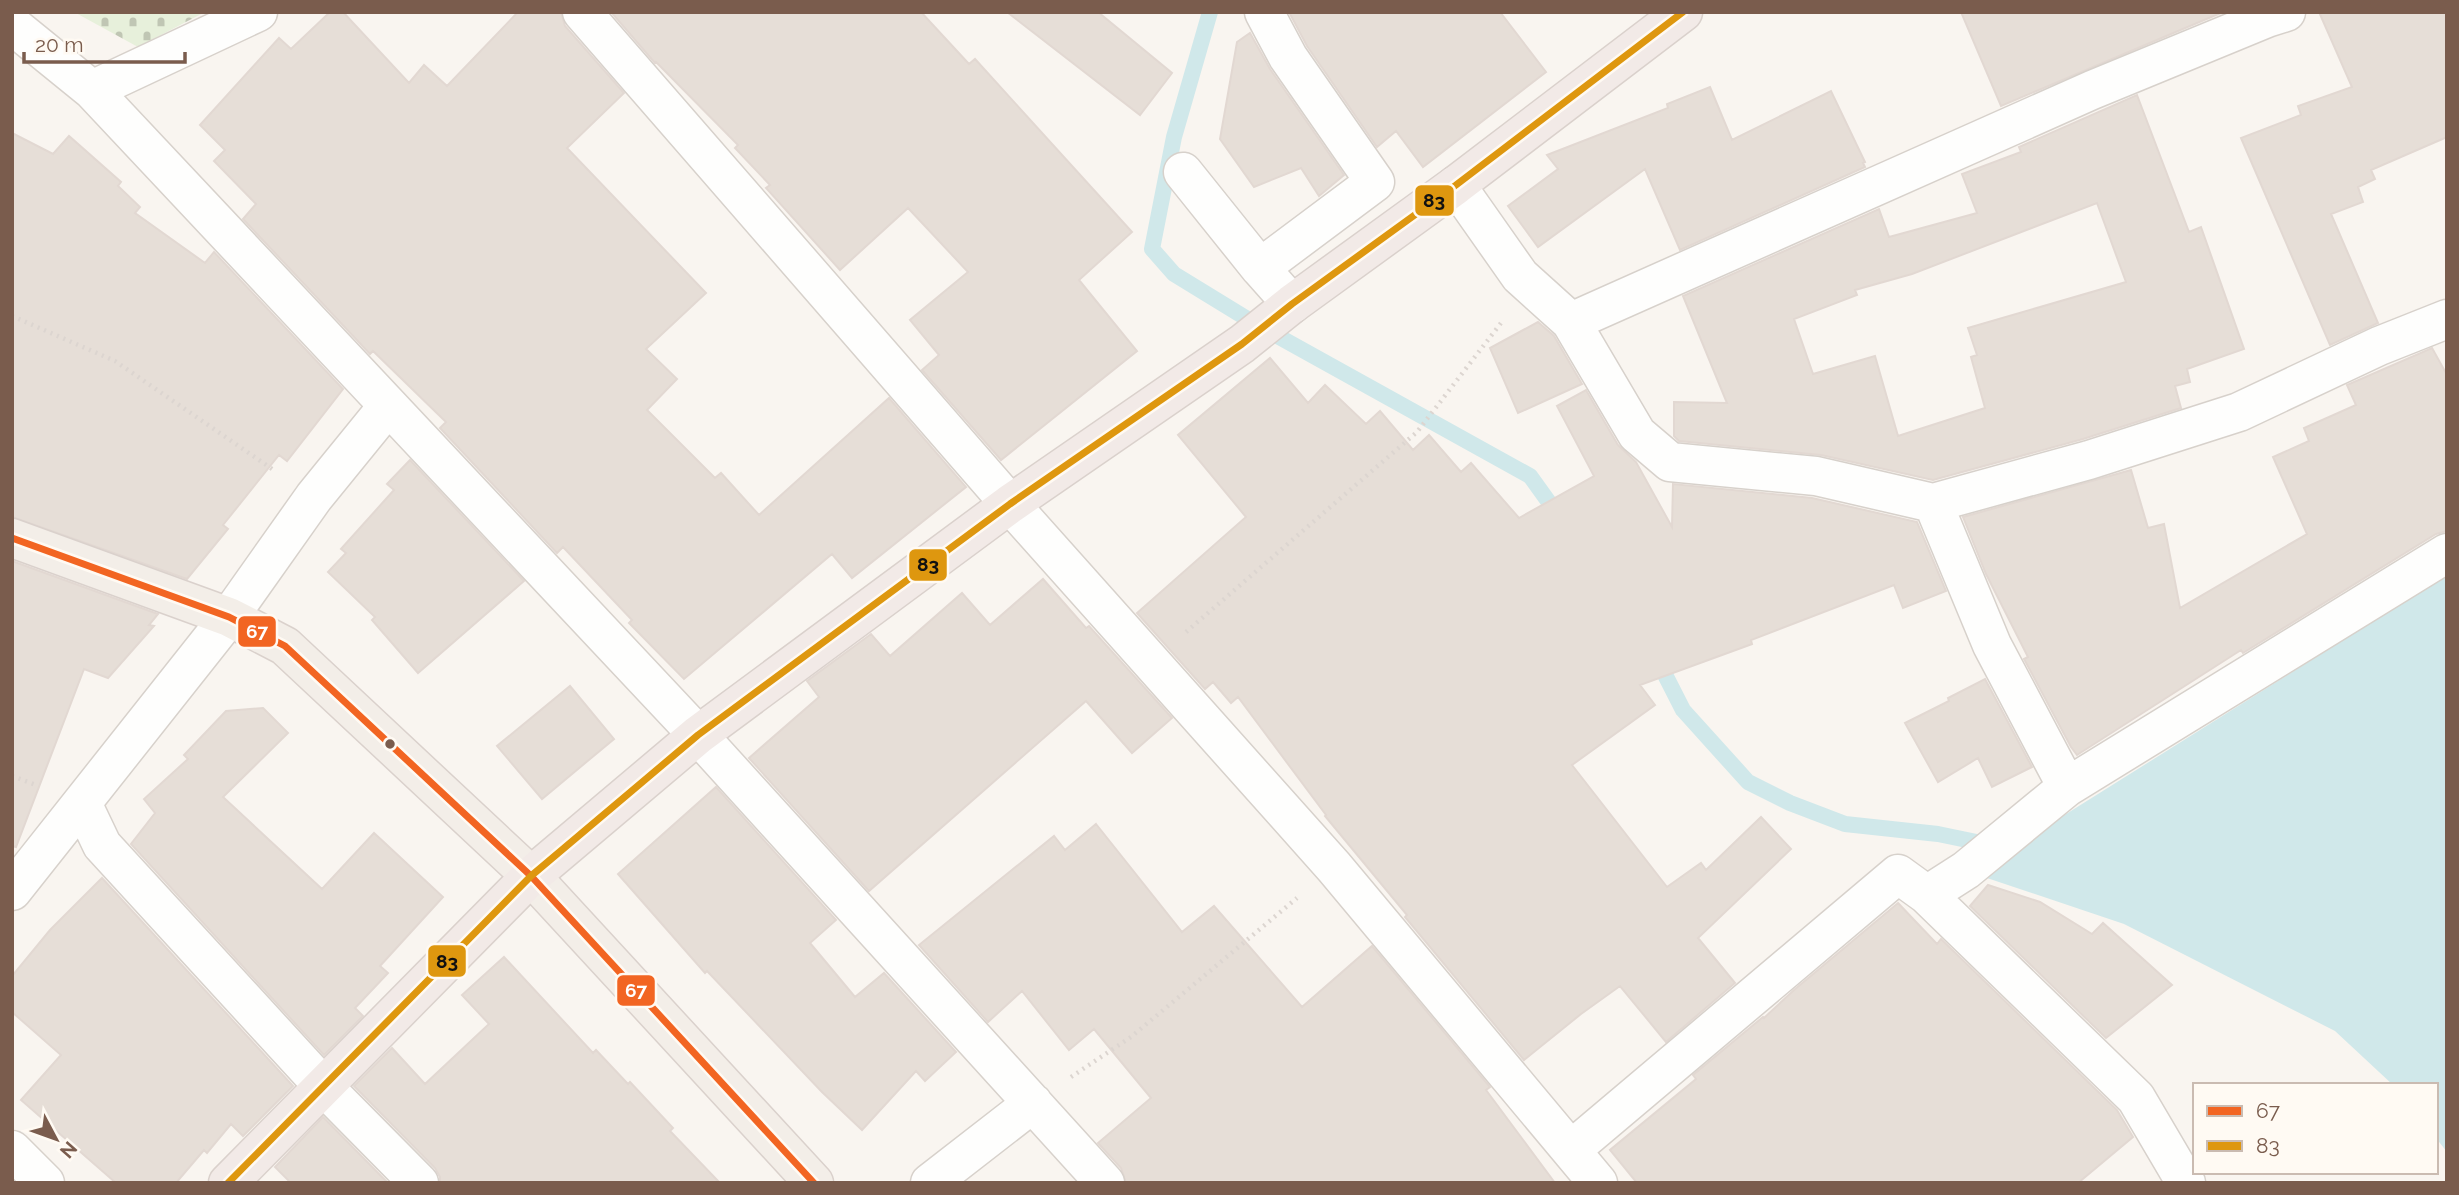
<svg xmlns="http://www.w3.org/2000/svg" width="2459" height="1195" viewBox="0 0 2459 1195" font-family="Raleway,sans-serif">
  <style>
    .cemetery { fill: url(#cemetery-stones) }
    .water { fill: #d0e8ea }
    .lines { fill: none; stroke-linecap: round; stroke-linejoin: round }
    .stream { stroke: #d0e8ea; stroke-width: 16 }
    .building { fill: #e6ded7; stroke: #e2d8d2; stroke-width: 2; fill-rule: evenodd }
    .street-casing { stroke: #d7d1cb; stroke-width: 41 }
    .primary-casing { stroke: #dad1cc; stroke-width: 41 }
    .highway-casing { stroke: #dad1cc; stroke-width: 41 }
    .path { stroke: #dcd5d0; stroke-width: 4.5; stroke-dasharray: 2 5; stroke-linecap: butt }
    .street { stroke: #fefefd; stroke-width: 38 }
    .primary { stroke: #f3eee8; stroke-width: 38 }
    .highway { stroke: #f2eae7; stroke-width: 38 }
    .bus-1-casing { stroke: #fffaf3; stroke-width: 12 }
    .bus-2-casing { stroke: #fffaf3; stroke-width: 12 }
    .bus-1 { stroke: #f26522; stroke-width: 7 }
    .bus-2 { stroke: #de970f; stroke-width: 7 }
    .bus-dot { fill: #7a5c4d; stroke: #fffaf3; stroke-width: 2.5 }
    .line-badge { stroke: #fffaf3; stroke-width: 2.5 }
    .badge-label { font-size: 19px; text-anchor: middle; font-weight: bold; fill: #fff }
    .pale-badge-label { font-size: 19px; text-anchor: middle; font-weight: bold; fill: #111 }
  </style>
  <defs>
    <pattern id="cemetery-stones" width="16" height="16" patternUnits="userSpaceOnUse" patternTransform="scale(1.75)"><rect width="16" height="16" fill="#e7f0db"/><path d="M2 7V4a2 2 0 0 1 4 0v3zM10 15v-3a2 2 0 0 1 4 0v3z" fill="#c0c6b4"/></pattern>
  </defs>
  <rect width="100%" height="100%" fill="#f9f5f0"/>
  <path class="cemetery" d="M74,12H205L138,47Z"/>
  <path class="water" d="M2447,575V1152L2436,1138V1085H2393L2335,1031L2124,924L1987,878L2047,826Z"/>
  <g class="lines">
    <path class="stream" d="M1210,12L1174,137L1152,249L1174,274L1254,323L1530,476L1561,519
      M1657,659L1683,710L1748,782L1790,803L1845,824L1938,834L1991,845"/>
  </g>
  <path class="building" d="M330,12H343L409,83L424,65L447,86L518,12H561L565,26L624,93L567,148L706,293L646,349L677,379L647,410L715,478L721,473L759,515L889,398L966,487L852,578L832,554L684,679L629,623L632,620L563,547L557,553L440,428L446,422L373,351L370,354L243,219L256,204L214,161L225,150L200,125L279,38L291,49Z
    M611,12H921L969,64L975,59L1132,232L1079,280L1137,351L1001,460L922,370L939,355L910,320L968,272L908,208L840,270L766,188L770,185L735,148L738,145L656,62L655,63Z
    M1007,12H1098L1172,73L1140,115Z
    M1289,12H1500L1546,72L1423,167L1396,131L1377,147L1307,46Z
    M1961,12H2223L2001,106Z
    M2319,12H2447V137L2371,170L2375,179L2358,187L2363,202L2331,214L2378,323L2330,345L2241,138L2301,115L2298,106L2352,87Z
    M1250,33L1270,69L1344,175L1319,196L1301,168L1254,187L1220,139L1237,42Z
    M1710,87L1732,140L1831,91L1865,162L1863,163L1865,167L1680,250L1645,169L1538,247L1508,206L1558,169L1547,155L1668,108L1667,104Z
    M2137,95L2189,232L2201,227L2244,349L2187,369L2190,382L2175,386L2181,408L2083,439L1933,480L1821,455L1679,441L1674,436V402L1727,403L1683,296L1879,209L1889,237L1977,213L1962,174L2021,152L2019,147ZM2097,203L2126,282L1968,328L1977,355L1971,357L1985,408L1898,436L1875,356L1813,374L1794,319L1857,295L1855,290L1912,274Z
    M12,133L53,154L69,136L121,182L118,186L140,207L135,213L205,263L214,252L343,389L287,461L279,455L223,525L228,529L187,579L12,517Z
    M1538,322L1554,336L1582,384L1518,413L1490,348Z
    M2432,348L2447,375V531L2436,534L2243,653L2241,650L2077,755L2071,747L2024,659L2028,657L1986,574L1963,517L2131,470L2148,528L2164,524L2180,608L2307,534L2273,457L2309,441L2304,428L2356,405L2347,385Z
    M1270,358L1308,403L1325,385L1366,424L1380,411L1413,450L1429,435L1461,472L1471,463L1519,518L1594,476L1557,406L1586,390L1618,445L1636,462L1672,527L1673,484L1812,498L1917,522L1946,591L1903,608L1894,585L1751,640L1752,644L1640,685L1655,705L1572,765L1667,887L1701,863L1706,870L1761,817L1791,849L1698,938L1735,983L1666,1042L1620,986L1581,1014L1524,1060L1405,917L1407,915L1325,816L1326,815L1238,697L1231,703L1213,682L1205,689L1137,613L1246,517L1178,435Z
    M410,460L524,581L418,673L372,620L375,617L328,572L346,553L341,549L394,490L387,484Z
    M12,561L158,614L149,625L154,626L108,678L84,669L16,847L12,846Z
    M1043,579L1086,628L1089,626L1172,718L1132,753L1086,701L869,891L749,758L819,697L807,681L871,634L890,656L962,593L990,625Z
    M1985,679L2032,767L1992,787L1978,758L1938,782L1905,723L1949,701L1948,698Z
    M570,686L614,739L542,799L497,746Z
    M263,708L288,733L223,797L322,889L374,833L443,897L380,966L388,973L355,1008L363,1016L324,1055L131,844L155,813L144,799L188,759L184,755L226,711Z
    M716,787L836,920L810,943L855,997L884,973L956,1052L925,1081L916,1071L862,1130L822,1092L707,971L705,973L618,874Z
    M1096,824L1182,932L1214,906L1302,1007L1372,946L1490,1087L1486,1090L1555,1183H1126L1121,1168L1098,1143L1151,1098L1094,1029L1069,1050L1022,991L988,1022L919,945L1054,836L1065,850Z
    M102,878L293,1086L243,1136L231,1124L207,1153L204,1150L176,1183H116L21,1100L61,1055L12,1012V976L50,930Z
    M1988,885L2040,902L2092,934L2103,923L2172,985L2106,1038L1970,906Z
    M1898,903L1937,944L1941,939L2117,1110L2133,1137L2078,1183H1637L1610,1150L1696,1079L1693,1075L1763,1017L1764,1018L1794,990Z
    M504,957L593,1053L596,1050L628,1084L630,1082L673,1128L670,1131L720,1183H440V1177L435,1168L354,1086L392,1048L425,1084L489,1024L462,995Z
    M323,1117L388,1183H291L275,1167Z"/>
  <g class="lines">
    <defs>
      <path id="street" d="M582,12L1010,504L1334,867L1598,1183
        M1264,12L1288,57L1375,182L1260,268L1292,304
        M12,25L92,90L698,735L1105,1183
        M92,90L258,12
        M1183,172L1260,268
        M1456,185L1520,276L1571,322L1637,434L1670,462L1816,476L1933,503L2089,460L2239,412L2379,346L2447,319
        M1571,322L2092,90L2267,18L2286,12
        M1933,503L1992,645L2067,787
        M82,803L102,845L324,1087L419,1183
        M12,891L229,617L314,497L388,406
        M1927,895L1966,870L2067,787L2447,553
        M12,1150L45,1183
        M1571,1150L1898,874L1927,895L2136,1098L2186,1183
        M930,1183L1033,1103"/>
      <path id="primary" d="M12,538L229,617L285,646L531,876L814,1183"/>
      <path id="highway" d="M228,1183L531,876L698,735L1010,504L1242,344L1292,304L1456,185L1683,12"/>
    </defs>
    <use href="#street" class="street-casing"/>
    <use href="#primary" class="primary-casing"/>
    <use href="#highway" class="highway-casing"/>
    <path class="path" d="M12,316L115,361L275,471
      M1186,632L1417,432L1501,323
      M12,776L36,785
      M1071,1077L1131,1037L1297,898"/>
    <use href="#street" class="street"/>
    <use href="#primary" class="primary"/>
    <use href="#highway" class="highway"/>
    <defs>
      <path id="bus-1" d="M12,538L229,617L285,646L531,876L814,1183"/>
      <path id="bus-2" d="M228,1183L531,876L698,735L1010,504L1242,344L1292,304L1456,185L1683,12"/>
    </defs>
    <use href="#bus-1" class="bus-1-casing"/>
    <use href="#bus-2" class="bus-2-casing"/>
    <use href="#bus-1" class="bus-1"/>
    <use href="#bus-2" class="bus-2"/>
  </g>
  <circle class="bus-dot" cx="390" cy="744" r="6"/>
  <g class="line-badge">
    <rect x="1414" y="184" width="41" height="33" rx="7" fill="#de970f"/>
    <rect x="908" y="548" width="40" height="34" rx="7" fill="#de970f"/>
    <rect x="237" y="615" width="40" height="33" rx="7" fill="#f26522"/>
    <rect x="427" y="944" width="40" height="34" rx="7" fill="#de970f"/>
    <rect x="616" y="974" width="40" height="33" rx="7" fill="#f26522"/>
  </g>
  <g class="badge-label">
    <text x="257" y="638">67</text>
    <text x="636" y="997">67</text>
  </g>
  <g class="pale-badge-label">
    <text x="1434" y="207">83</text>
    <text x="928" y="571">83</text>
    <text x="447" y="968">83</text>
  </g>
  <rect width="2459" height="1195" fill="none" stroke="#7a5c4d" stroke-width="28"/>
  <rect x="2193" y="1083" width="245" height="91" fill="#fffaf3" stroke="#cabbb1" stroke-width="2"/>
  <rect x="2207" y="1106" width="35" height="10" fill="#f26522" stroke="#cabbb1" stroke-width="2"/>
  <text x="2256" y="1118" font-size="21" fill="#7a5c4d">67</text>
  <rect x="2207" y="1141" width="35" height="10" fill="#de970f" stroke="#cabbb1" stroke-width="2"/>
  <text x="2256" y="1153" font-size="21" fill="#7a5c4d">83</text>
  <g transform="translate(56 1139) rotate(131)" stroke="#fffaf3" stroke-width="5" paint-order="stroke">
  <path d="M0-5L12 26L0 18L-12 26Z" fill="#7a5c4d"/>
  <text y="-10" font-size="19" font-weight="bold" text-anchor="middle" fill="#7a5c4d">N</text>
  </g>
  <path d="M24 52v10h161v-10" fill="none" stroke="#7a5c4d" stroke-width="3.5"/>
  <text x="35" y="52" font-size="21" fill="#7a5c4d" stroke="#fffaf3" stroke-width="5" paint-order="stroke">20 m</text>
</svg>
